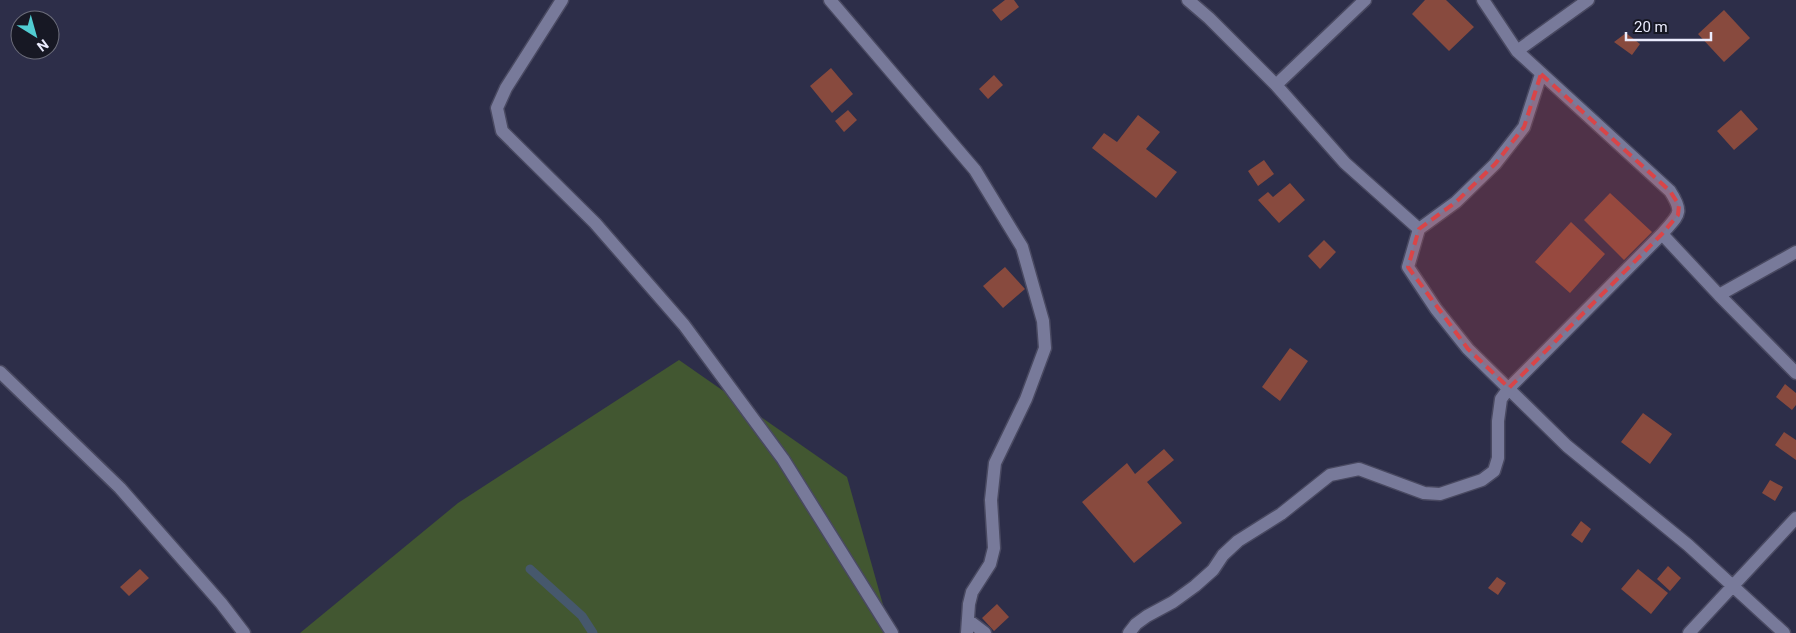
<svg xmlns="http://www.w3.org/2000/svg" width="1796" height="633" viewBox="0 0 1796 633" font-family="Roboto,sans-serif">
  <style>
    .green { fill: #425731 }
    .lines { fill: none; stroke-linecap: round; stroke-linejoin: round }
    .stream { stroke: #46586c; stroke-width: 9 }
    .building { fill: #884a3e }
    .street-casing { stroke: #494961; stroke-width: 15 }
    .street { stroke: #787a9a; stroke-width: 12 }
    .marked { fill: #d94548; fill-opacity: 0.2; stroke: #d94548; stroke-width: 4; stroke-dasharray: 10 6; stroke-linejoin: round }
  </style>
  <rect width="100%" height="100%" fill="#2d2e49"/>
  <path class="green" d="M679,360L847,477L891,633H300L458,503Z"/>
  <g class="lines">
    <path class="stream" d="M530,569L582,616L593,633"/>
  </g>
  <path class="building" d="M1005,0H1014L1019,7L1001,21L992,10Z
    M1425,0H1446L1474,27L1449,51L1412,14Z
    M1724,10L1750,38L1724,62L1698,34Z
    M1626,33L1640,44L1632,55L1614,42Z
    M831,68L853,94L832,113L810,86Z
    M994,75L1003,85L988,99L979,89Z
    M848,110L857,120L844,132L835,121Z
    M1741,110L1758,129L1734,150L1717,131Z
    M1138,115L1160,132L1146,149L1177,172L1156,198L1092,148L1104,133L1117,142Z
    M1264,160L1274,174L1258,186L1248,171Z
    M1290,183L1305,200L1279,223L1258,200L1268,192L1273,197Z
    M1610,193L1652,232L1624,260L1584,220Z
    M1571,222L1605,254L1570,293L1535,262Z
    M1324,240L1336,252L1320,269L1308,256Z
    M1005,267L1025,289L1003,308L983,286Z
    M1290,348L1308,361L1280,401L1262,387Z
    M1785,384L1796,393V405L1792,410L1776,397Z
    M1643,413L1672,434L1650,464L1621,442Z
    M1784,432L1796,440V460L1775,445Z
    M1164,449L1174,460L1147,482L1182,523L1134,563L1082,502L1127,463L1135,474Z
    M1770,480L1783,487L1775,501L1762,493Z
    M1581,521L1591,529L1582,543L1571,535Z
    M1668,566L1681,578L1670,591L1657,579Z
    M140,569L149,578L129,596L120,587Z
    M1638,569L1668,593L1651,614L1621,589Z
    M1497,577L1506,583L1498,595L1488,588Z
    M997,604L1009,617L994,631L982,618Z"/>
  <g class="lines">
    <defs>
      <path id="street" d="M562,0L506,88L497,108L502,131L595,223L684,325L783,459L892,633
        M830,0L975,170L1022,247L1043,321L1045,348L1026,399L995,463L991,500L994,548L990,564L972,592L969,604L967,633
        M1188,0L1209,18L1276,85L1345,163L1419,229L1408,267L1436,309L1468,349L1567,446L1688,545L1784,633
        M1517,51L1588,0
        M1276,85L1365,0
        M1419,229L1456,202L1495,164L1524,127L1541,74
        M1662,234L1719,295L1796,373
        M1719,295L1796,252
        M0,372L120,488L221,603L244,633
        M968,620L985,633
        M1129,633L1136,624L1147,616L1173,602L1195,586L1213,570L1223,555L1238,541L1281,514L1330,475L1359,469L1424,493L1440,494L1482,480L1494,471L1498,458V421L1501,399L1509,388L1662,234C1678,215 1685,214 1670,191L1517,51L1483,0
        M1689,633L1796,518"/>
    </defs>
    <use href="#street" class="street-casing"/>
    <use href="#street" class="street"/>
  </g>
  <path class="marked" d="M1541,74L1670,191L1679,205L1678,215L1662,234L1509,388L1468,349L1408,267L1419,229L1456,202L1495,164L1524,127Z"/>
  <g transform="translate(35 35) rotate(143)"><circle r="24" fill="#171824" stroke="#6c6d7b"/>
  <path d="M0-4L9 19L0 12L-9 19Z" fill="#51ccd2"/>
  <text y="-8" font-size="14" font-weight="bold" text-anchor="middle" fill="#ebecfe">N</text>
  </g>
  <path d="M1626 32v8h85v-8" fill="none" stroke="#ebecfe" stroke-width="2.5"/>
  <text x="1634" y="32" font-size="15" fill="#ebecfe" stroke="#171824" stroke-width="4" paint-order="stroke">20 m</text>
</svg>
